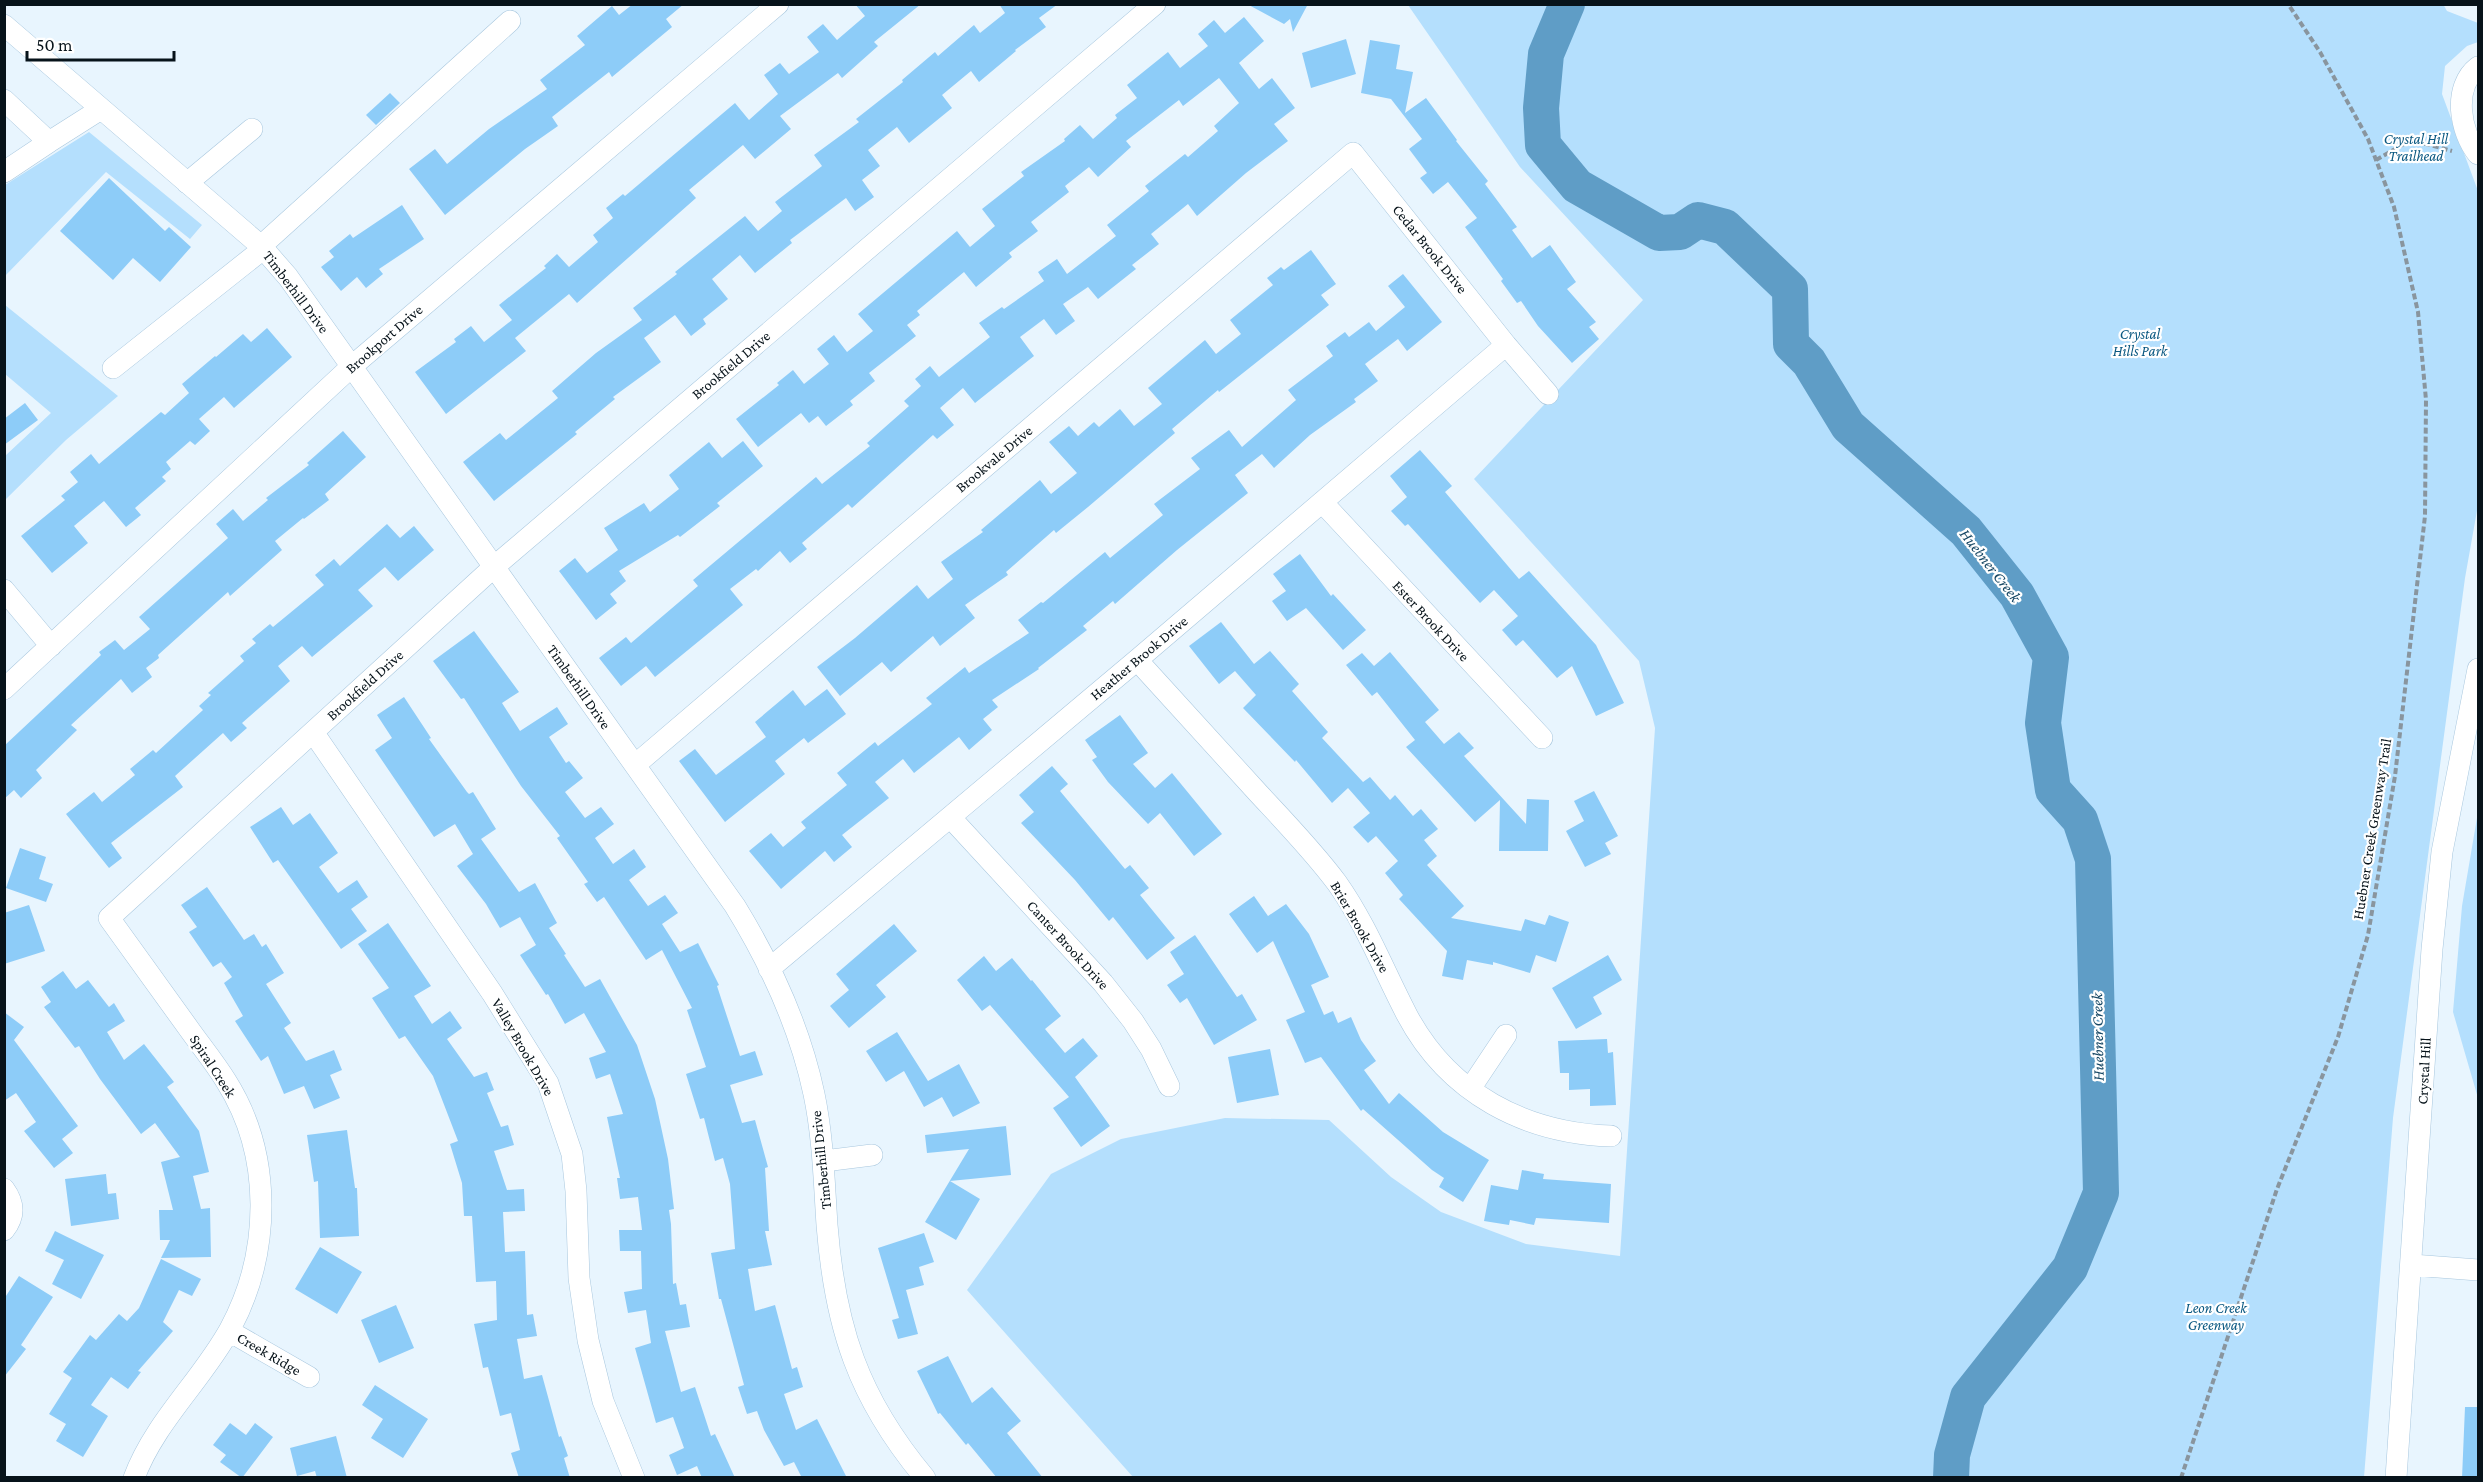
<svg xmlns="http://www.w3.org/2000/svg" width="2483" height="1482" viewBox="0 0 2483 1482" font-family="'Crimson Pro',serif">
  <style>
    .green { fill: #b4dffd }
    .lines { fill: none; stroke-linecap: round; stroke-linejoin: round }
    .river { stroke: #5f9dc6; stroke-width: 36 }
    .building { fill: #8dccf8 }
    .minor-casing { stroke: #a8c7de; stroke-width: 22 }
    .path { stroke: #89959e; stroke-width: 4; stroke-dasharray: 6 3; stroke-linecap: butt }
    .minor { stroke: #fff; stroke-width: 21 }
    .labels { text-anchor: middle; stroke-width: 4.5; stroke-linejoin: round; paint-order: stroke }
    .park-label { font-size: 15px; font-style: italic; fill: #0a5881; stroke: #fff }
    .street-label { font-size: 15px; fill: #07131a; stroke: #fff }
    .water-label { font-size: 16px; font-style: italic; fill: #184865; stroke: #fff }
  </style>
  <rect width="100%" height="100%" fill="#e8f5fe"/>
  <path class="green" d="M2443,4L2447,11L2478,23V42L2467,46L2445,66L2442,94L2478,191V505L2465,578L2393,1118L2364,1477H1133L967,1290L1051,1174L1121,1139L1225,1118L1329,1120L1391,1177L1441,1212L1526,1244L1620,1256L1655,728L1639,661L1474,479L1643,300L1520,167L1408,5Z
    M89,132L202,225L190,239L106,172L5,276V185Z
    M5,305L118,396L66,440L5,500V456L51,413L5,374Z
    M2478,812V1098L2453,1012L2462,906Z"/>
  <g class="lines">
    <path class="river" d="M1567,4L1546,54L1541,108L1543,145L1577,186L1659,233L1680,232L1698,220L1725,227L1790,289L1791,344L1809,362L1848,426L1966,531L2017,595L2051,657L2043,723L2053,790L2080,820L2093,859L2101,1193L2070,1268L1968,1397L1952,1455L1951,1478"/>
  </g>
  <path class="building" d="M633,4H684L666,19L672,27L612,77L609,72L552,117L558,126L525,149L445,215L409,169L435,149L447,164L489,129L547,89L540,80L585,45L577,36L612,6L619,15Z
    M855,4H921L874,42L878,46L842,78L838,73L780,116L791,129L755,159L743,145L689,190L696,198L577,303L569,294L515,338L526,351L446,414L415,372L456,342L454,339L471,326L484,342L512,320L499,305L546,268L544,266L557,254L569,267L598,242L593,235L613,218L606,208L623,194L625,196L735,103L749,120L778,94L764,75L780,63L789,74L819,52L807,37L823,24L837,40L865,16Z
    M999,4H1058L1039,18L1046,27L1015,50L1016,51L979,82L971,71L942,95L952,108L909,143L897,127L868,150L880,166L862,180L874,197L855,211L846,198L790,240L792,243L755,273L740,255L712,279L728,299L703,319L706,324L691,336L675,315L644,338L661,362L613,397L615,399L575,432L577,434L494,501L463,462L500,433L506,440L558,398L552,391L596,353L642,320L633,308L677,274L675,272L745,216L758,231L782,211L775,202L822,166L814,155L859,122L856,119L903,82L902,80L935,52L938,56L974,25L980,33L1005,13Z
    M1247,4H1308L1293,32L1290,19L1284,24Z
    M1244,17L1264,41L1239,63L1259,89L1272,78L1295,108L1274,124L1288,141L1246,173L1197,216L1188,204L1151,234L1159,244L1132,265L1136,269L1098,299L1088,287L1063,304L1075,321L1056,335L1044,319L1020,337L1034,356L975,403L963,388L940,408L954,425L937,439L933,435L852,508L848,504L802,543L807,549L790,563L780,551L758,571L756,569L730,589L743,605L655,677L646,666L621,686L599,658L626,637L631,643L698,586L693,580L816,477L822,484L870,446L867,443L909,406L904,401L921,386L915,379L930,366L939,377L990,337L979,323L1002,307L1004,309L1044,281L1038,272L1057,259L1067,274L1116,236L1107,225L1149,191L1145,186L1185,154L1188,157L1218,131L1214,126L1239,103L1219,78L1183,106L1179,100L1126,141L1131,147L1098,177L1089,167L1065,186L1069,192L1031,222L1038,231L1009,253L1012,257L976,287L964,272L917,311L920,315L907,325L916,336L869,373L875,381L850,401L853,405L826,426L818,416L809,423L801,413L758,447L736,419L779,385L777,383L793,370L804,384L829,364L817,349L834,335L847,352L873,331L858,314L957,231L970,247L995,226L982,209L1024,176L1021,172L1065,141L1064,139L1080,125L1093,139L1117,118L1115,115L1137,98L1127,85L1168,52L1180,68L1208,46L1198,34L1214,20L1225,33Z
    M1346,39L1356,74L1311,88L1302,53Z
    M1370,40L1400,45L1396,69L1413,72L1405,113L1426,98L1457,140L1456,141L1488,181L1485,184L1517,227L1512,230L1532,258L1550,245L1576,282L1567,289L1596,322L1589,327L1599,339L1572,363L1538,326L1521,301L1517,303L1501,281L1503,279L1465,227L1477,218L1448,182L1433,194L1420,178L1427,173L1409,149L1422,139L1391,99L1361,93Z
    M390,93L400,103L376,125L366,115Z
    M109,178L165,231L169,227L191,247L160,282L133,258L113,280L60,231Z
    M402,205L424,239L379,269L383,274L366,288L357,277L341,291L321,267L334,257L329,251L350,234L353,238Z
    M1311,250L1336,284L1321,295L1329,305L1219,392L1218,390L1172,429L1175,433L1088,507L1056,533L1054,530L1006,572L1008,575L965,605L975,618L940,646L933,636L891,672L882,662L840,696L817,667L855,638L917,585L928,599L953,579L941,562L983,532L981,530L1040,480L1051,494L1077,473L1049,442L1069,426L1078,436L1094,422L1099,427L1120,409L1134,426L1162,404L1148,388L1205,340L1216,354L1241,334L1230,320L1273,285L1267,278L1281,267L1284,270Z
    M1403,274L1442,322L1407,351L1398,339L1365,364L1378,381L1354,399L1356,402L1310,435L1274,468L1262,454L1235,475L1248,493L1177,550L1115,604L1113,601L1083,626L1087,630L1038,668L1039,669L992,700L998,707L983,719L992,730L969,750L959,737L914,773L903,759L875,782L889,798L842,835L852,847L834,862L825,851L781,889L749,851L771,833L783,847L806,828L801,822L847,785L837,773L875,742L878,746L932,704L926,698L965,667L969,673L1029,633L1018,620L1041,602L1043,603L1105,552L1110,558L1163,515L1154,504L1200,469L1191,458L1229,430L1242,447L1296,400L1288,390L1333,356L1326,346L1345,332L1349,337L1369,322L1376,331L1405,307L1388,286Z
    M267,328L292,357L234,408L224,397L199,419L210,431L195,445L190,441L166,462L171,469L162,477L166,481L135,508L141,515L126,527L104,501L74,526L88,543L52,573L21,536L65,500L61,496L78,482L70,472L91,454L99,464L161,412L165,415L189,393L182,384L215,356L216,357L243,334L251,342Z
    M25,403L38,420L4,445V419Z
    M343,431L366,457L325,494L329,500L304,519L303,518L275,541L282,550L230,596L228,592L158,655L159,658L146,668L152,677L132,693L121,679L71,725L77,730L36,770L42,778L21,798L14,790L4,799V746L101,655L99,652L115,640L124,650L150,629L139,617L228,538L216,524L233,509L243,521L268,500L266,498L309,465L307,463Z
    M743,441L763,466L717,503L720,506L680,537L678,535L619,571L626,581L610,594L617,603L596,620L559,571L575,558L587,573L618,550L604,528L644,503L650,512L679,489L669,475L709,442L722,458Z
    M1420,450L1452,486L1445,492L1519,579L1529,571L1596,645L1624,703L1596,716L1572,666L1557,678L1523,640L1516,646L1502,630L1518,616L1494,590L1480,603L1408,524L1405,526L1391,511L1407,497L1390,476Z
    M387,524L400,538L414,526L434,550L398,581L385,567L358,590L373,606L312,657L302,646L278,666L290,681L242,723L247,728L231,742L223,733L175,776L183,787L111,843L122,858L109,868L66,814L94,792L102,802L135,775L130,769L153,750L156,753L203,710L199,706L211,695L208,693L244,661L240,656L256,643L252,639L270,624L273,627L324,585L315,575L334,559L340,566Z
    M1300,554L1331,596L1333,594L1366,630L1343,650L1306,608L1287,621L1272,601L1286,591L1273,574Z
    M1221,622L1254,664L1270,651L1299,684L1292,691L1328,732L1322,738L1363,782L1370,777L1390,800L1395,795L1413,816L1421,809L1438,829L1424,840L1437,856L1427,865L1464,906L1451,918L1521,931L1525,919L1545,925L1549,915L1569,922L1556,962L1536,955L1530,973L1493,962V965L1467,960L1463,980L1442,976L1447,951L1399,899L1403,895L1385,873L1398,861L1376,836L1368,843L1353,827L1370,813L1348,788L1332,803L1296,760L1295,762L1243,708L1256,695L1235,671L1219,684L1189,646Z
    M474,631L519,692L502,703L520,731L557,707L568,724L549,737L566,763L569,761L583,778L565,792L585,818L601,807L614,824L595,838L613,864L634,849L646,867L629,880L648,906L665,895L678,913L662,924L680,952L698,943L719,985L717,986L740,1056L755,1051L763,1075L730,1085L742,1123L755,1120L768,1167L765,1168L769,1231H765L772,1265L748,1269L755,1311L775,1305L792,1369L797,1367L803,1387L784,1394L796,1430L817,1419L847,1478H802L794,1462L784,1466L764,1430L757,1411L747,1414L738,1387L744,1385L721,1299H719L711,1253L735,1249L730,1184L723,1158L715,1161L704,1118L700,1119L686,1074L706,1067L687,1010L692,1008L662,950L646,960L604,897L597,902L584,884L588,882L557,838L560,836L521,786L464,698L461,699L433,661Z
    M1390,652L1439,710L1425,722L1444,744L1459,732L1474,748L1464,756L1526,824L1527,799L1549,800L1548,851H1499L1500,800L1475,822L1406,747L1415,740L1377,692L1372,696L1346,665L1362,653L1374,666Z
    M827,689L846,714L808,743L804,738L775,761L785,774L725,822L679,761L695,749L716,775L766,737L755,722L793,690L805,706Z
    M404,697L431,738L429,739L467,792L469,794L473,792L496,829L481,839L519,892L535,883L557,923L549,928L566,954L564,955L585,987L600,979L637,1045L655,1099L668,1159L674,1209L669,1210L671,1224L673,1284L676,1283L680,1305L686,1304L690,1327L665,1331L681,1392L695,1387L711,1436L715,1434L735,1478H702L697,1466L677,1475L669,1455L684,1448L673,1417L656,1423L635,1348L651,1343L646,1310L628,1313L624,1292L642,1289L641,1251H620L619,1230H642L638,1197L620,1199L617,1178H620L607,1117L623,1114L610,1074L596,1079L589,1058L606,1052L584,1013L565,1024L548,994L546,995L520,955L536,945L520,917L500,928L486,904L457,866L473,854L455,824L434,837L375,750L392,738L377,715Z
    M1120,715L1148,753L1133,764L1155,788L1172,773L1222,834L1194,856L1160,813L1148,824L1108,782L1092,760L1097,757L1085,740Z
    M1052,766L1068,784L1060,791L1125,869L1130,865L1149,888L1140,895L1175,938L1147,960L1113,917L1109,921L1075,880L1021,823L1034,812L1019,795Z
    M1594,791L1618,836L1605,843L1611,854L1585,867L1566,831L1584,821L1574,801Z
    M281,807L293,825L310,813L338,853L319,867L338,893L357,880L368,897L351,909L367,931L341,949L278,860L273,863L250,827Z
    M20,848L46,857L39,879L53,884L46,902L6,888Z
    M207,887L244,940L254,934L262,947L266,944L284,973L266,984L291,1023L284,1028L306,1061L334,1050L342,1070L330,1075L340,1098L314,1109L304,1086L284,1094L268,1056L261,1061L235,1021L243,1016L224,983L232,977L221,962L213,967L189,932L197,927L181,905Z
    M1254,896L1268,916L1286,904L1309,934L1329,977L1311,985L1324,1015L1333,1011L1338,1023L1351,1017L1361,1040L1376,1061L1364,1070L1389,1104L1399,1093L1443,1132L1489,1160L1463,1202L1439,1187L1444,1178L1432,1170L1363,1109L1361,1111L1321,1057L1305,1063L1286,1020L1305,1012L1273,941L1257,953L1229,914Z
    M29,905L45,951L4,964V913Z
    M388,923L431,986L414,996L432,1024L450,1011L462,1028L447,1039L474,1077L487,1072L494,1090L487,1093L501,1127L508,1125L514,1145L494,1151L507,1190L524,1189L525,1211L503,1212L505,1252L525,1251L527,1315L533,1314L537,1336L517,1339L524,1379L542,1375L559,1437L561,1436L568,1456L564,1458L570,1478H519L511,1453L520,1450L511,1413L500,1416L488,1367L483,1368L474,1324L497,1320L496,1281L476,1282L472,1216H464L462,1183L450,1144L458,1141L433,1076L405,1036L399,1039L372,998L389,988L358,944Z
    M894,924L917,951L876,985L886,997L849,1028L830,1006L849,990L836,974Z
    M1195,935L1237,997L1242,994L1257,1020L1214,1045L1187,998L1180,1003L1167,985L1184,974L1170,952Z
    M1608,955L1622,980L1593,997L1602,1014L1576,1029L1552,988Z
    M984,956L996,971L1012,958L1031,981L1032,980L1061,1016L1045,1029L1065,1053L1083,1038L1098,1056L1075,1077L1110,1126L1081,1147L1053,1108L1069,1097L990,1005L982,1011L957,980Z
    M63,971L76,989L88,980L109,1007L114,1003L125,1021L107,1032L124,1060L144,1044L174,1082L167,1087L199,1131L209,1172L193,1176L201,1209L210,1208L211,1257L161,1258L170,1240H160L159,1210H173L161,1162L180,1157L155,1123L141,1134L100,1079L79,1046L75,1048L44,1007L51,1002L41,987Z
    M4,1012L24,1027L14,1040L78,1126L62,1139L73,1153L54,1168L24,1131L36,1122L16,1093L4,1101Z
    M897,1032L928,1081L959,1064L980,1103L953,1117L942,1097L924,1107L904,1071L886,1082L866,1051Z
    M1607,1039L1608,1053L1613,1052L1616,1105L1590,1106V1089L1569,1090V1073H1560L1558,1041Z
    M1270,1049L1279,1095L1237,1103L1228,1057Z
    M1006,1126L1011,1175L950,1181L980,1199L956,1240L925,1222L969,1149L927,1153L925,1135Z
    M347,1130L355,1188H357L359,1236L320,1238L318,1181L314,1182L307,1135Z
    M1522,1170L1544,1174L1543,1179L1611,1184L1609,1223L1536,1218L1534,1225L1510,1220L1509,1225L1484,1221L1491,1185L1518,1190Z
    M106,1174L108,1194L116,1193L119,1219L71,1226L65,1179Z
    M55,1231L104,1255L81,1299L52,1284L64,1260L45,1251Z
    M924,1233L934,1262L919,1267L924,1285L906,1290L918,1334L898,1339L892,1320L899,1318L878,1248Z
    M320,1247L362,1272L337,1314L295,1289Z
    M161,1259L201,1279L192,1296L179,1290L163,1322L173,1331L138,1371L141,1372L128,1389L111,1377L91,1405L108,1416L83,1457L56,1441L66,1424L49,1414L72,1378L63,1372L90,1335L96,1340L119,1314L127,1321L139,1308Z
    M19,1276L53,1297L21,1345L26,1349L4,1377V1299Z
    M396,1305L414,1348L379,1363L361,1320Z
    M948,1356L972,1403L992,1387L1021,1421L1007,1433L1043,1478H997L968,1443L966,1445L940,1413L938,1414L917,1371Z
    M375,1385L428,1419L403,1458L371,1438L383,1419L362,1405Z
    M2465,1407H2478V1478H2462Z
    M230,1423L246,1435L255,1423L273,1437L242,1478L220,1462L226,1455L213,1445Z
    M336,1436L347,1478H317L315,1471L297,1476L290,1448Z"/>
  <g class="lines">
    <defs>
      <path id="minor" d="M4,25L261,246L288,277L735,906C770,963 800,1028 814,1094C823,1137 824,1180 827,1225C835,1327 858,1398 925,1478
        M2478,67C2452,87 2460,132 2478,154
        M4,100L49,142L101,109
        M4,172L49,142
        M187,183L252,129
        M261,246L510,21
        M113,368L263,249
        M1322,502L1542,738
        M4,590L51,646
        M1137,660C1178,705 1219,750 1259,794C1286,823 1314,852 1337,883C1366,924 1384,971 1407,1015C1449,1094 1525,1133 1611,1136
        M4,689L351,367L778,4
        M313,732L492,993L548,1083L572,1154L576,1191L579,1278L588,1340L603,1401L634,1478
        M635,765L1353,153L1506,345L1548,394
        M950,817L1103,983L1133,1021L1151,1049L1169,1086
        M769,969L1137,660L1506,345
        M1470,1089L1506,1035
        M824,1161L872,1155
        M4,1189C15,1204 15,1216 4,1230
        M2412,1265L2478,1270
        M229,1331L309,1377
        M134,1478C154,1423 202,1380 230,1329C271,1253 273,1155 226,1081C215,1063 201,1046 189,1029C162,992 136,955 109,918L495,566L1155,4
        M2396,1478L2432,949L2442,852L2478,669"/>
    </defs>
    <use href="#minor" class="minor-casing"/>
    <path class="path" d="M2376,160L2411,140L2452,151
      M2181,1478L2277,1189L2338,1037L2368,935L2395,776L2425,516L2426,400L2418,312L2394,207L2368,139L2320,52L2288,4"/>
    <use href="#minor" class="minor"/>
  </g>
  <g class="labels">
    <g class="park-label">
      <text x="2416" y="144">Crystal Hill<tspan x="2416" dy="17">Trailhead</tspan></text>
      <text x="2140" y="339">Crystal<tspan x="2140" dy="17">Hills Park</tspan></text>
      <text x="2216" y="1313">Leon Creek<tspan x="2216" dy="17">Greenway</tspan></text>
    </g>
    <g class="street-label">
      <text transform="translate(1430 249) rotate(51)" y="5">Cedar Brook Drive</text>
      <text transform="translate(296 292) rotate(53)" y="5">Timberhill Drive</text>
      <text transform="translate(384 339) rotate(-41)" y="5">Brookport Drive</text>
      <text transform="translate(731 365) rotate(-40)" y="5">Brookfield Drive</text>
      <text transform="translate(994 459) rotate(-40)" y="5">Brookvale Drive</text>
      <text transform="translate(1431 621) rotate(47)" y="5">Ester Brook Drive</text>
      <text transform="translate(1139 658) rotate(-40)" y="5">Heather Brook Drive</text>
      <text transform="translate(365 685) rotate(-42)" y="5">Brookfield Drive</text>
      <text transform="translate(579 687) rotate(55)" y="5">Timberhill Drive</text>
      <text transform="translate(2372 829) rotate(-81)" y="5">Huebner Creek Greenway Trail</text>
      <text transform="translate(1360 927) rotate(60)" y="5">Brier Brook Drive</text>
      <text transform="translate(1068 945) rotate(48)" y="5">Canter Brook Drive</text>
      <text transform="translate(523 1047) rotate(60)" y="5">Valley Brook Drive</text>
      <text transform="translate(213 1066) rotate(57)" y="5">Spiral Creek</text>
      <text transform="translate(2424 1071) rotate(-87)" y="5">Crystal Hill</text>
      <text transform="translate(821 1160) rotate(-96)" y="5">Timberhill Drive</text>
      <text transform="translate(269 1354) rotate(30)" y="5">Creek Ridge</text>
    </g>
    <g class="water-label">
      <text transform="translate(1991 565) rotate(52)" y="6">Huebner Creek</text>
      <text transform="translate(2097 1037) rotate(-91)" y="6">Huebner Creek</text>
    </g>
  </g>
  <rect width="2483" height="1482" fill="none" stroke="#07131a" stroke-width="12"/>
  <path d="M27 51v9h147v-9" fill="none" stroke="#07131a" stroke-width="3"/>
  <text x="36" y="51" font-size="18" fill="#07131a" stroke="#ffffff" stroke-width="4.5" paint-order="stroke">50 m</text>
</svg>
